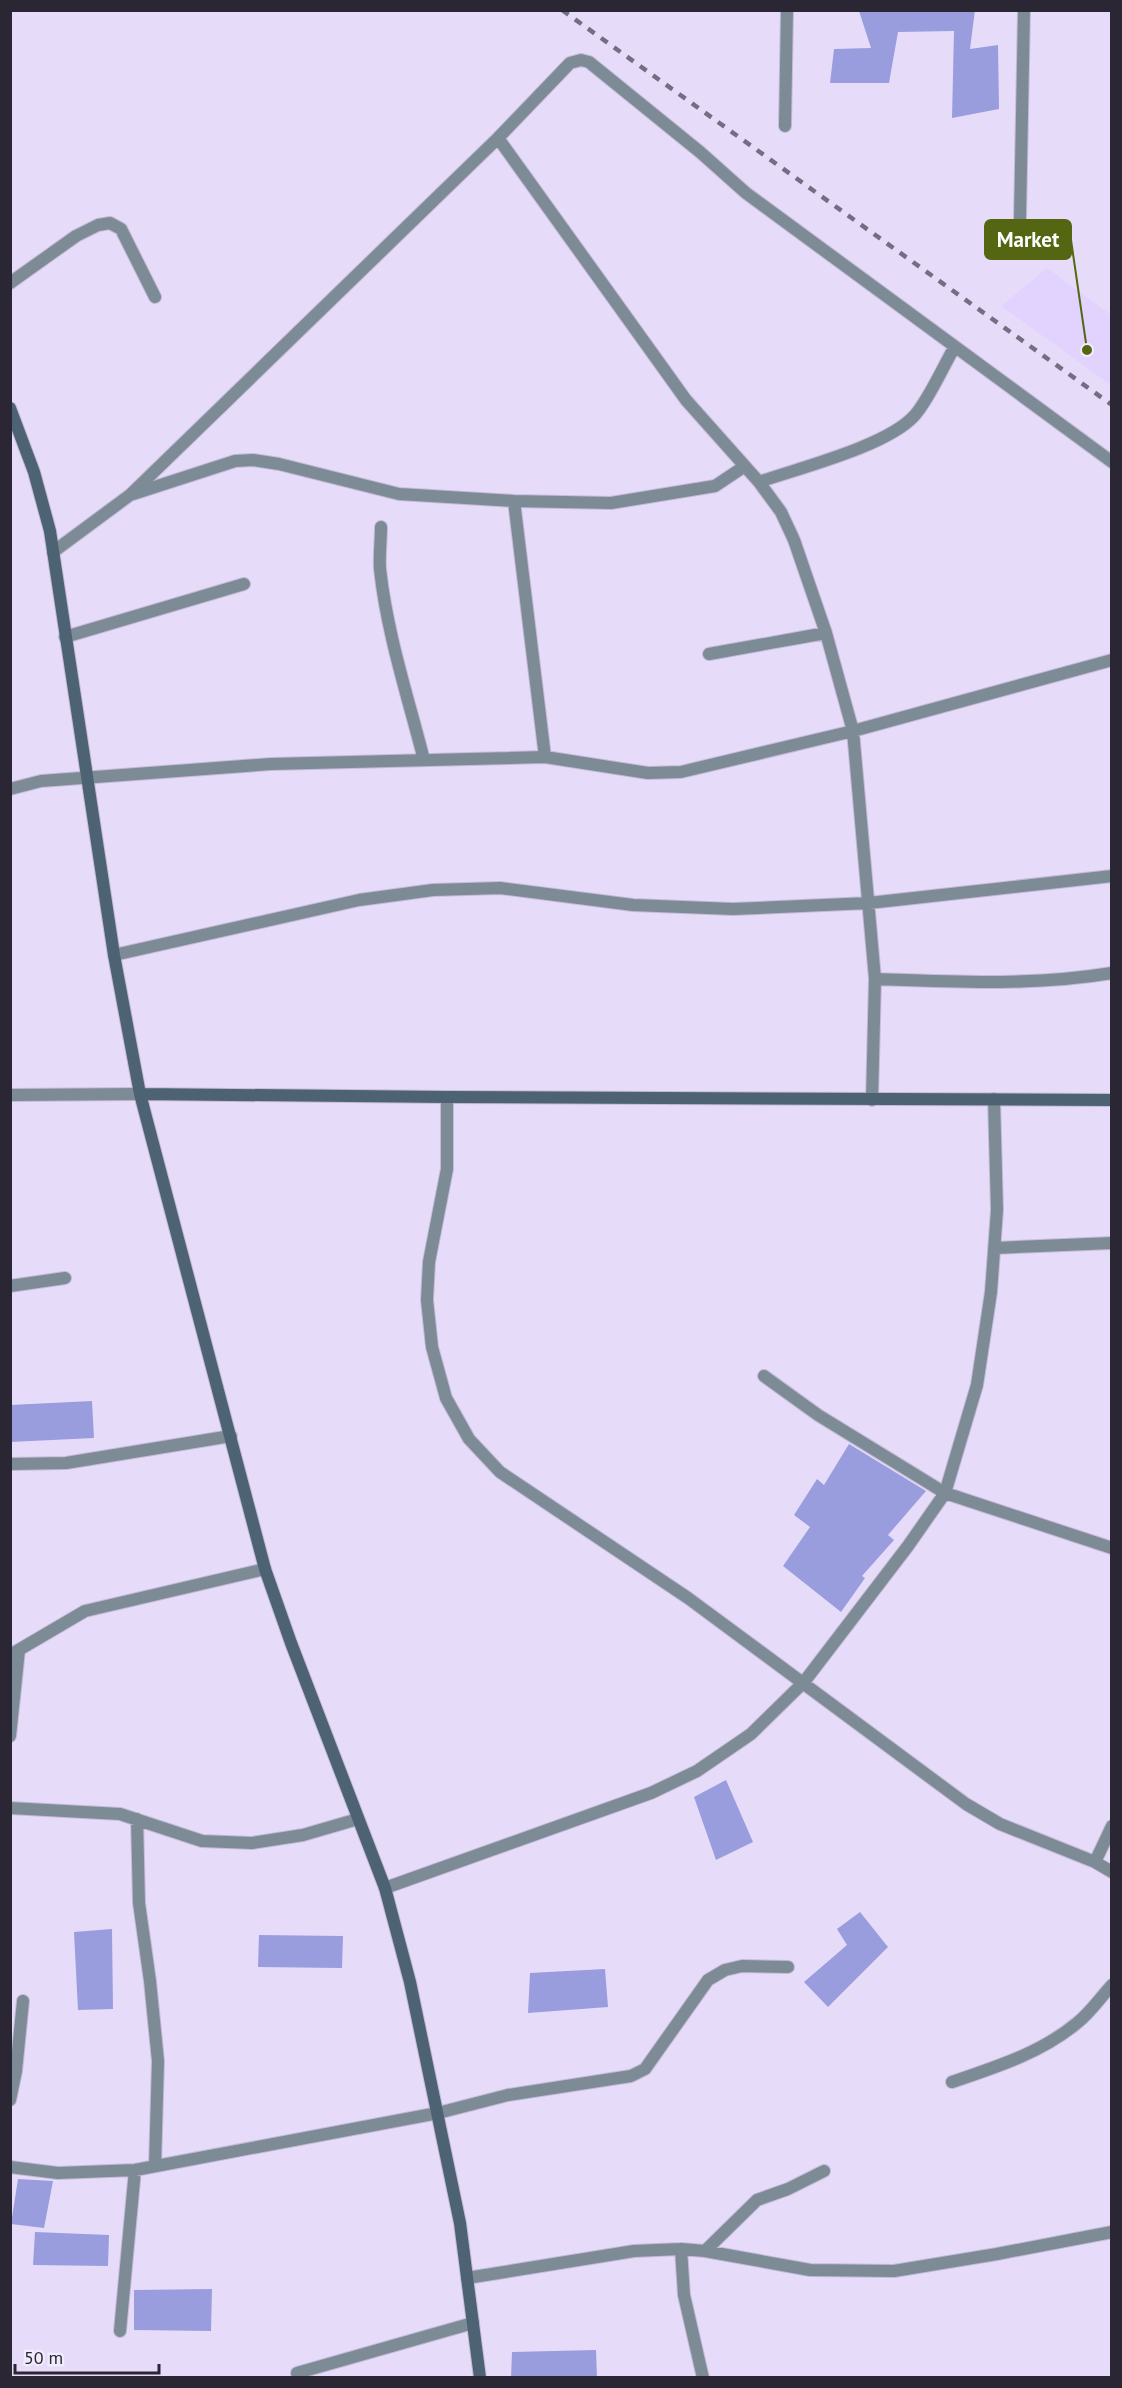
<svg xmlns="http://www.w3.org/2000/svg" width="1122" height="2388" viewBox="0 0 1122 2388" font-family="'PT Sans',sans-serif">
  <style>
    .built { fill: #e2d2fe }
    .building { fill: #999ddd }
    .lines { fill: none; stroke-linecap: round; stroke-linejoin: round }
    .street-casing { stroke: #c4bbd6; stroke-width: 14 }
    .secondary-casing { stroke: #c4bbd6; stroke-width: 14 }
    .street { stroke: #7d8b96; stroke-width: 12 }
    .secondary { stroke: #4d6272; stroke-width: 12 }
    .rail { stroke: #756e83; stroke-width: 4.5; stroke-dasharray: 8 8; stroke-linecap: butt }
    .leader { fill: none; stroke: #546611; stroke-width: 2 }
    .callout-dot { fill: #546611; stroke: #f1ecfb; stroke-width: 2 }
    .callout { fill: #546611; stroke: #546611; stroke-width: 2 }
    .callout-label { font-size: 21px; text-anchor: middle; font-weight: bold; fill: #fff }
  </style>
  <rect width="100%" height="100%" fill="#e6dcfa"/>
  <path class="built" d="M1047,268L1111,315V385L1001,306Z"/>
  <path class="building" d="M975,10L970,49L998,45L999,109L952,118L954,31L898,32L889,83H830L834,49L871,48L859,11Z
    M92,1401L94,1438L10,1442V1405Z
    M849,1444L926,1491L888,1535L894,1540L862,1576L865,1578L841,1612L783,1566L810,1527L794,1515L817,1479L824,1485Z
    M726,1780L753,1842L716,1860L694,1797Z
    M860,1912L888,1947L828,2007L804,1982L847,1945L837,1929Z
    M112,1929L113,2009L78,2010L74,1932Z
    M259,1935L343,1936L342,1968L258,1967Z
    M605,1969L608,2007L528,2013L530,1973Z
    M18,2179L53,2181L44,2228L11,2224Z
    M35,2232L109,2235L108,2266L33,2265Z
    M212,2289L211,2331L134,2330V2290Z
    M596,2350L597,2378H511L512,2352Z"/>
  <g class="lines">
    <defs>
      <path id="street" d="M785,126L787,10
        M498,138L686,400L759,482L781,512L794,540L826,633L853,731L875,979L872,1100
        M1020,218L1024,10
        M10,283L76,236L98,225L110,223L121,229L155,297
        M759,482C799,468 888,446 915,415C929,399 943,367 954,348
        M133,494L235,461L253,460L279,464L399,494L514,501L611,503L715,486L745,466
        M514,501L545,757
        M381,527C381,541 379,555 380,569C387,634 408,697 424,760
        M53,552L130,495L498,138L570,63L581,60L589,62L700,152L746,193L1112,462
        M65,637L244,584
        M709,654L826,633
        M10,789L41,781L271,764L545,757L648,773L681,772L853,731L1112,660
        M114,955L359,900L433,890L500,888L633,905L733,909L869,903L1112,876
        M875,979C955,982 1033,986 1112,973
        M10,1095L140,1094
        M447,1097V1169L429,1262L427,1300L432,1347L446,1398L469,1439L500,1472L688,1598L966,1804L1000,1824L1095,1862L1112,1872
        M995,1248L1112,1243
        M10,1286L65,1278
        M764,1376L818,1415L945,1493L1112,1548
        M10,1464L66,1463L231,1436
        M10,1655L85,1611L265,1569
        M10,1736L19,1650
        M10,1808L120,1814L202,1841L252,1843L303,1835L358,1819
        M137,1819L139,1903L150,1981L158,2061L155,2166
        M1095,1862L1112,1826
        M385,1888L651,1793L697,1771L751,1734L804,1682L908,1546L945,1493L977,1385L991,1292L997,1210L994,1099
        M952,2082C996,2067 1041,2053 1077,2023C1090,2013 1100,1998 1112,1985
        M10,2100L16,2071L23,2001
        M10,2167L58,2173L135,2170L438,2113L508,2095L631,2076L645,2069L708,1980L725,1970L742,1966L788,1967
        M681,2249L684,2295L703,2378
        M705,2251L757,2200L788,2189L824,2171
        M467,2278L634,2251L681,2249L705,2251L810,2270L894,2271L997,2254L1112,2232
        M120,2331L135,2170
        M297,2373L473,2323"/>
      <path id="secondary" d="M10,408L34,472L50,531L114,955L140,1094L265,1569L291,1643L385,1888L410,1982L460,2223L480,2378
        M140,1094L447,1097L1112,1100"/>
    </defs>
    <use href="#street" class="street-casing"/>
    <use href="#secondary" class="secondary-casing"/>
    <use href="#street" class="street"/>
    <use href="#secondary" class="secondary"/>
    <path class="rail" d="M562,10L1112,405"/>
  </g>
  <path class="leader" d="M1087 350L1071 240"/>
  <circle class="callout-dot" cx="1087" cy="350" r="6"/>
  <rect class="callout" x="985" y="220" width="86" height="39" rx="6"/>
  <g class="callout-label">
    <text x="1028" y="247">Market</text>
  </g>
  <rect width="1122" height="2388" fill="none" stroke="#2b2634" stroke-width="24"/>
  <path d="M15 2364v9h144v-9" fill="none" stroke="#2b2634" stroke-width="3"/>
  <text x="24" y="2364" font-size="18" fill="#2b2634" stroke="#f1ecfb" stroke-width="4.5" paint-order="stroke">50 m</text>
</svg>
